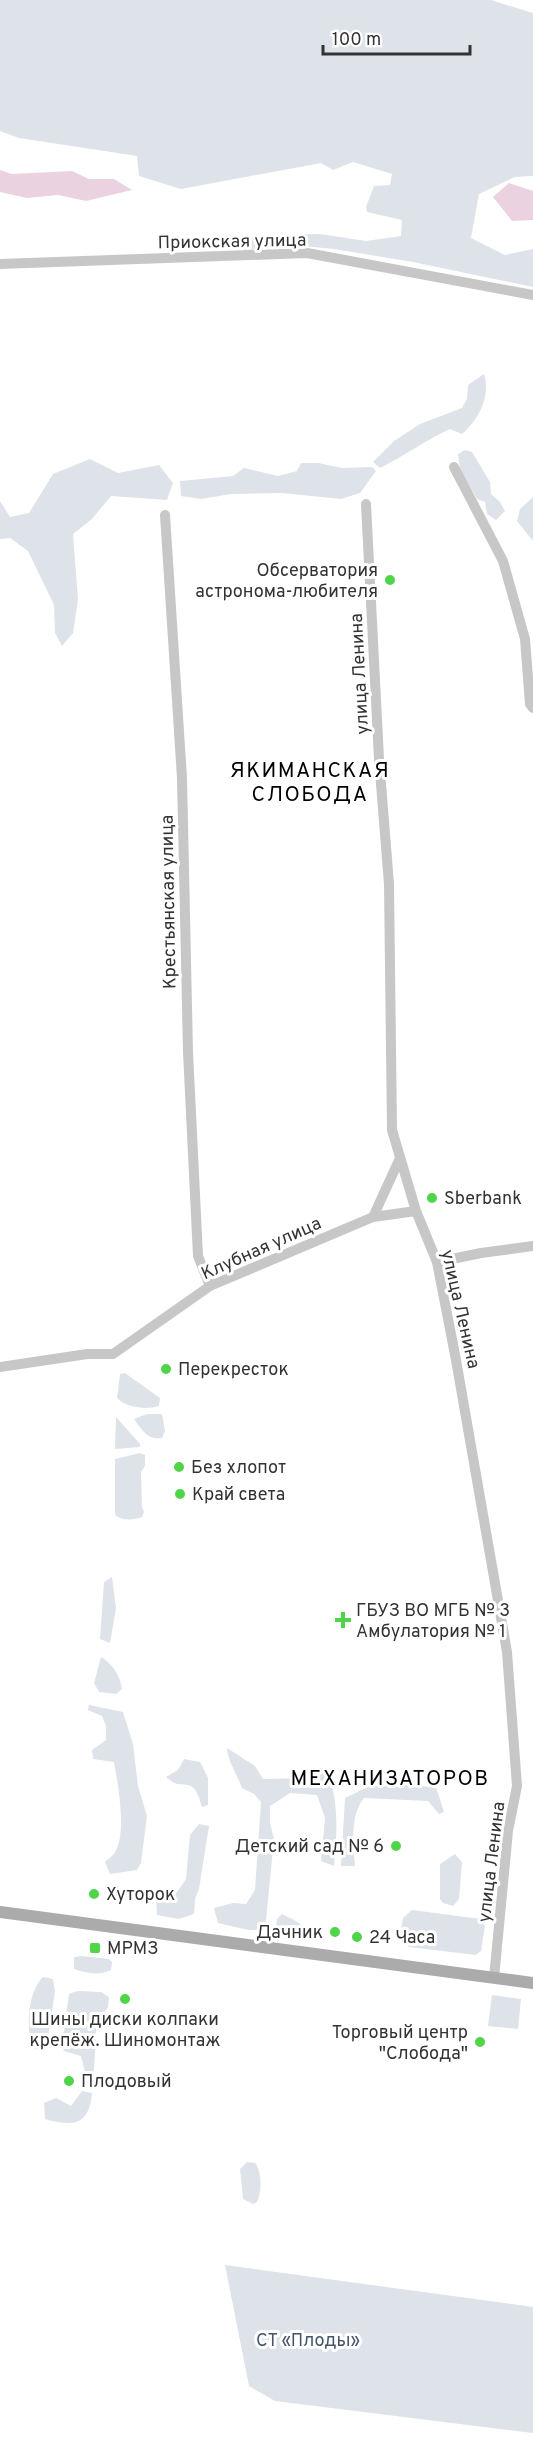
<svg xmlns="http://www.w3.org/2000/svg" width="533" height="2457" viewBox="0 0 533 2457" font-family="Overpass,sans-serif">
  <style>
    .green { fill: #dde3e9 }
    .water { fill: #ebd2e1 }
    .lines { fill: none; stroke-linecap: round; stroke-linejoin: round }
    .minor { stroke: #c7c7c7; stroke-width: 10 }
    .major { stroke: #ababab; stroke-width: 12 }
    .poi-dot { fill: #50d54a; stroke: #fff; stroke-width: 2 }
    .labels { text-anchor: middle; stroke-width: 6; stroke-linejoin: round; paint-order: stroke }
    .street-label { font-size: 18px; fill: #333; stroke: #fff }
    .poi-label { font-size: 18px; fill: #333; stroke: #fff; text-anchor: start }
    .park-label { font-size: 18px; fill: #44556b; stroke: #fff }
    .quarter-label { font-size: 21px; letter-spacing: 1.5px; fill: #000; stroke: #fff }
  </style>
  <rect width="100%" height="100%" fill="#fff"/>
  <path class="green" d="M0,0H491L533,13V176L515,177L479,194L471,238L505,255L533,249V287L413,262L334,249L303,246L244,250L239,244L260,235L320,234L366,241L401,236L402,220L367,212L366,207L374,186L390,185L392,174L353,162L333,170L321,163L181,189L139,176L137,156L19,138L0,131Z
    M484,374C491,396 479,419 462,434L450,429C426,440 404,456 380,468L373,462L394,441L420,424L462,408L467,399L468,385Z
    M465,450L472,452L490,482L491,494L500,502L505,511L496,520L487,514L485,502L477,499L460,469L458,454Z
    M90,459L118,473L159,465L173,483L167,500L111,496L92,519L73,534L78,600L73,633L62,646L55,633L54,605L28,551L10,538L0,539V501L10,517L29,513L53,474Z
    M301,463H318L342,468L372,467L376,471L360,493L341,499L282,493L231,494L201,499L181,496L180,481L233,476L244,468L278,476L297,471Z
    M533,497V541L517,521L520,509Z
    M125,1373L160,1398L159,1406C146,1410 127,1408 117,1398L120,1374Z
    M147,1414H162L165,1431L162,1438C148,1441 141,1429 134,1419Z
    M116,1417L140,1444V1447L115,1449Z
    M140,1453L145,1455V1466L141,1472L142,1507L144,1512L142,1517C133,1520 123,1521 115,1515V1459Z
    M112,1577L116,1608L110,1643L100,1639L104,1582Z
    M101,1657C113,1664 120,1676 122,1689L116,1694L99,1692L94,1683Z
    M89,1705L123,1712L133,1744L138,1786L147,1816L141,1863L137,1870L110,1874L105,1862C108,1859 113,1856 115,1852C127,1834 118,1784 114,1762L93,1759L92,1750L106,1740V1726L102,1716L88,1710Z
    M227,1748L255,1766L263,1779L309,1778L324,1768C340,1791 337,1839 334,1866L321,1861L325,1818L317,1795L290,1793L270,1806V1823L274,1839L265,1930H248L218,1923L214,1908L233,1903L246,1904L255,1890L261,1802L254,1794L242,1788C237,1774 228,1762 227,1748Z
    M184,1759L200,1762L208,1778V1805L202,1807C193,1771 183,1794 166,1777L178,1770Z
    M397,1785L436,1787L444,1812L439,1814L428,1801L364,1798C350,1815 353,1844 355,1866H341L345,1798L370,1786Z
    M199,1824L209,1826L199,1889L195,1899L194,1914L179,1919L157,1915L156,1898L175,1895L186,1879L190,1835Z
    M455,1854L462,1862L459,1899L453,1906L443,1903L440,1899V1864Z
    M412,1910L481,1919L485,1926L481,1951L476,1955L409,1947C398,1940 401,1930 403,1918Z
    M282,1914L296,1921L304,1927L303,1936L275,1932L277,1919Z
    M81,1956L109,1959L112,1962L111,1970C100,1976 85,1973 74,1969V1957Z
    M43,1977L53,1979L55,1991L47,2044L41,2050L31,2048C27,2026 27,1993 43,1977Z
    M77,1991L101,1992L109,1997L108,2008L97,2019L94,2070L92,2076L85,2072L81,2056L64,2051L62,2047L69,1994Z
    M492,1995L521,1999L518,2029L488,2026Z
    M82,2091L92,2093C89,2126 73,2127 45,2119L44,2103L56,2098L71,2106Z
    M247,2162L255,2163C262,2171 262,2192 257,2202L253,2204L243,2199L240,2169Z
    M225,2265L533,2307V2433L275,2401L249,2386Z"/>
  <path class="water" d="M0,170L12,174L72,171L89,179H114L132,190L86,201L58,195L27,198L0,192Z
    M509,183L533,191V220L512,221L493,197Z"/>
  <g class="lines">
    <path class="minor" d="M0,264L307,253L533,295
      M454,467L503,561L525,639L530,704L533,708
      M366,504L379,759L389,884L392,1130L416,1211L437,1262L456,1360L507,1652L517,1786L508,1831L494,1978
      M165,515L182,778L188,1052L198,1256L210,1286
      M400,1158L373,1217L416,1211
      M437,1262L481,1253L533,1246
      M0,1367L87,1354H113L210,1286L373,1217"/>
    <path class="major" d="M0,1912L533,1983"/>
  </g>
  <g class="poi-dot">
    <circle cx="390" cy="580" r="6"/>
    <circle cx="432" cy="1198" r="6"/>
    <circle cx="166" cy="1369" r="6"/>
    <circle cx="179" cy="1467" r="6"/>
    <circle cx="180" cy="1494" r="6"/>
    <path d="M340 1611h6v6h6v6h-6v6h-6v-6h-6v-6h6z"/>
    <circle cx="396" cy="1846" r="6"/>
    <circle cx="94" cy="1894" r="6"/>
    <circle cx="335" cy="1932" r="6"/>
    <circle cx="357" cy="1937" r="6"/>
    <rect x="89" y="1942" width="12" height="12" rx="3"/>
    <circle cx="125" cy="1999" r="6"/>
    <circle cx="480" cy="2042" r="6"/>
    <circle cx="69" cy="2081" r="6"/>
  </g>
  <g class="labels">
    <g class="street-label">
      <text transform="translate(232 241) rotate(-1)" y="6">Приокская улица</text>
      <text transform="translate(359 674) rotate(-93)" y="6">улица Ленина</text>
      <text transform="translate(168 902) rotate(-91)" y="6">Крестьянская улица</text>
      <text transform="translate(261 1248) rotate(-24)" y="6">Клубная улица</text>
      <text transform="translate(461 1309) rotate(77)" y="6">улица Ленина</text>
      <text transform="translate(491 1862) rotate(-83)" y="6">улица Ленина</text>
    </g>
    <g class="poi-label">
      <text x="378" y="576" text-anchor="end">Обсерватория<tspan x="378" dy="21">астронома-любителя</tspan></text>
      <text x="444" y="1204">Sberbank</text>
      <text x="178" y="1375">Перекресток</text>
      <text x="191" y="1473">Без хлопот</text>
      <text x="192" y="1500">Край света</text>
      <text x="356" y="1616">ГБУЗ ВО МГБ № 3<tspan x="356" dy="21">Амбулатория № 1</tspan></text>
      <text x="384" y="1852" text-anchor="end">Детский сад № 6</text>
      <text x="106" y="1900">Хуторок</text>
      <text x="323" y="1938" text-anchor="end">Дачник</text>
      <text x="369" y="1943">24 Часа</text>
      <text x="107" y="1954">МРМЗ</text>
      <text x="125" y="2025" text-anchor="middle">Шины диски колпаки<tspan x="125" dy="21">крепёж. Шиномонтаж</tspan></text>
      <text x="468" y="2038" text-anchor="end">Торговый центр<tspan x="468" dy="21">"Слобода"</tspan></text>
      <text x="81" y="2087">Плодовый</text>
    </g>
    <g class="park-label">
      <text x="308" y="2346">СТ «Плоды»</text>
    </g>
    <g class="quarter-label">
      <text x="310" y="777">ЯКИМАНСКАЯ<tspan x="310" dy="24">СЛОБОДА</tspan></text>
      <text x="390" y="1785">МЕХАНИЗАТОРОВ</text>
    </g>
  </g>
  <path d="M323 45v9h147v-9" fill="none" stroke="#333333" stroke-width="3"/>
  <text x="332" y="45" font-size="18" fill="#333333" stroke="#ffffff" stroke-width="4.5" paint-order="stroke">100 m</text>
</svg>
